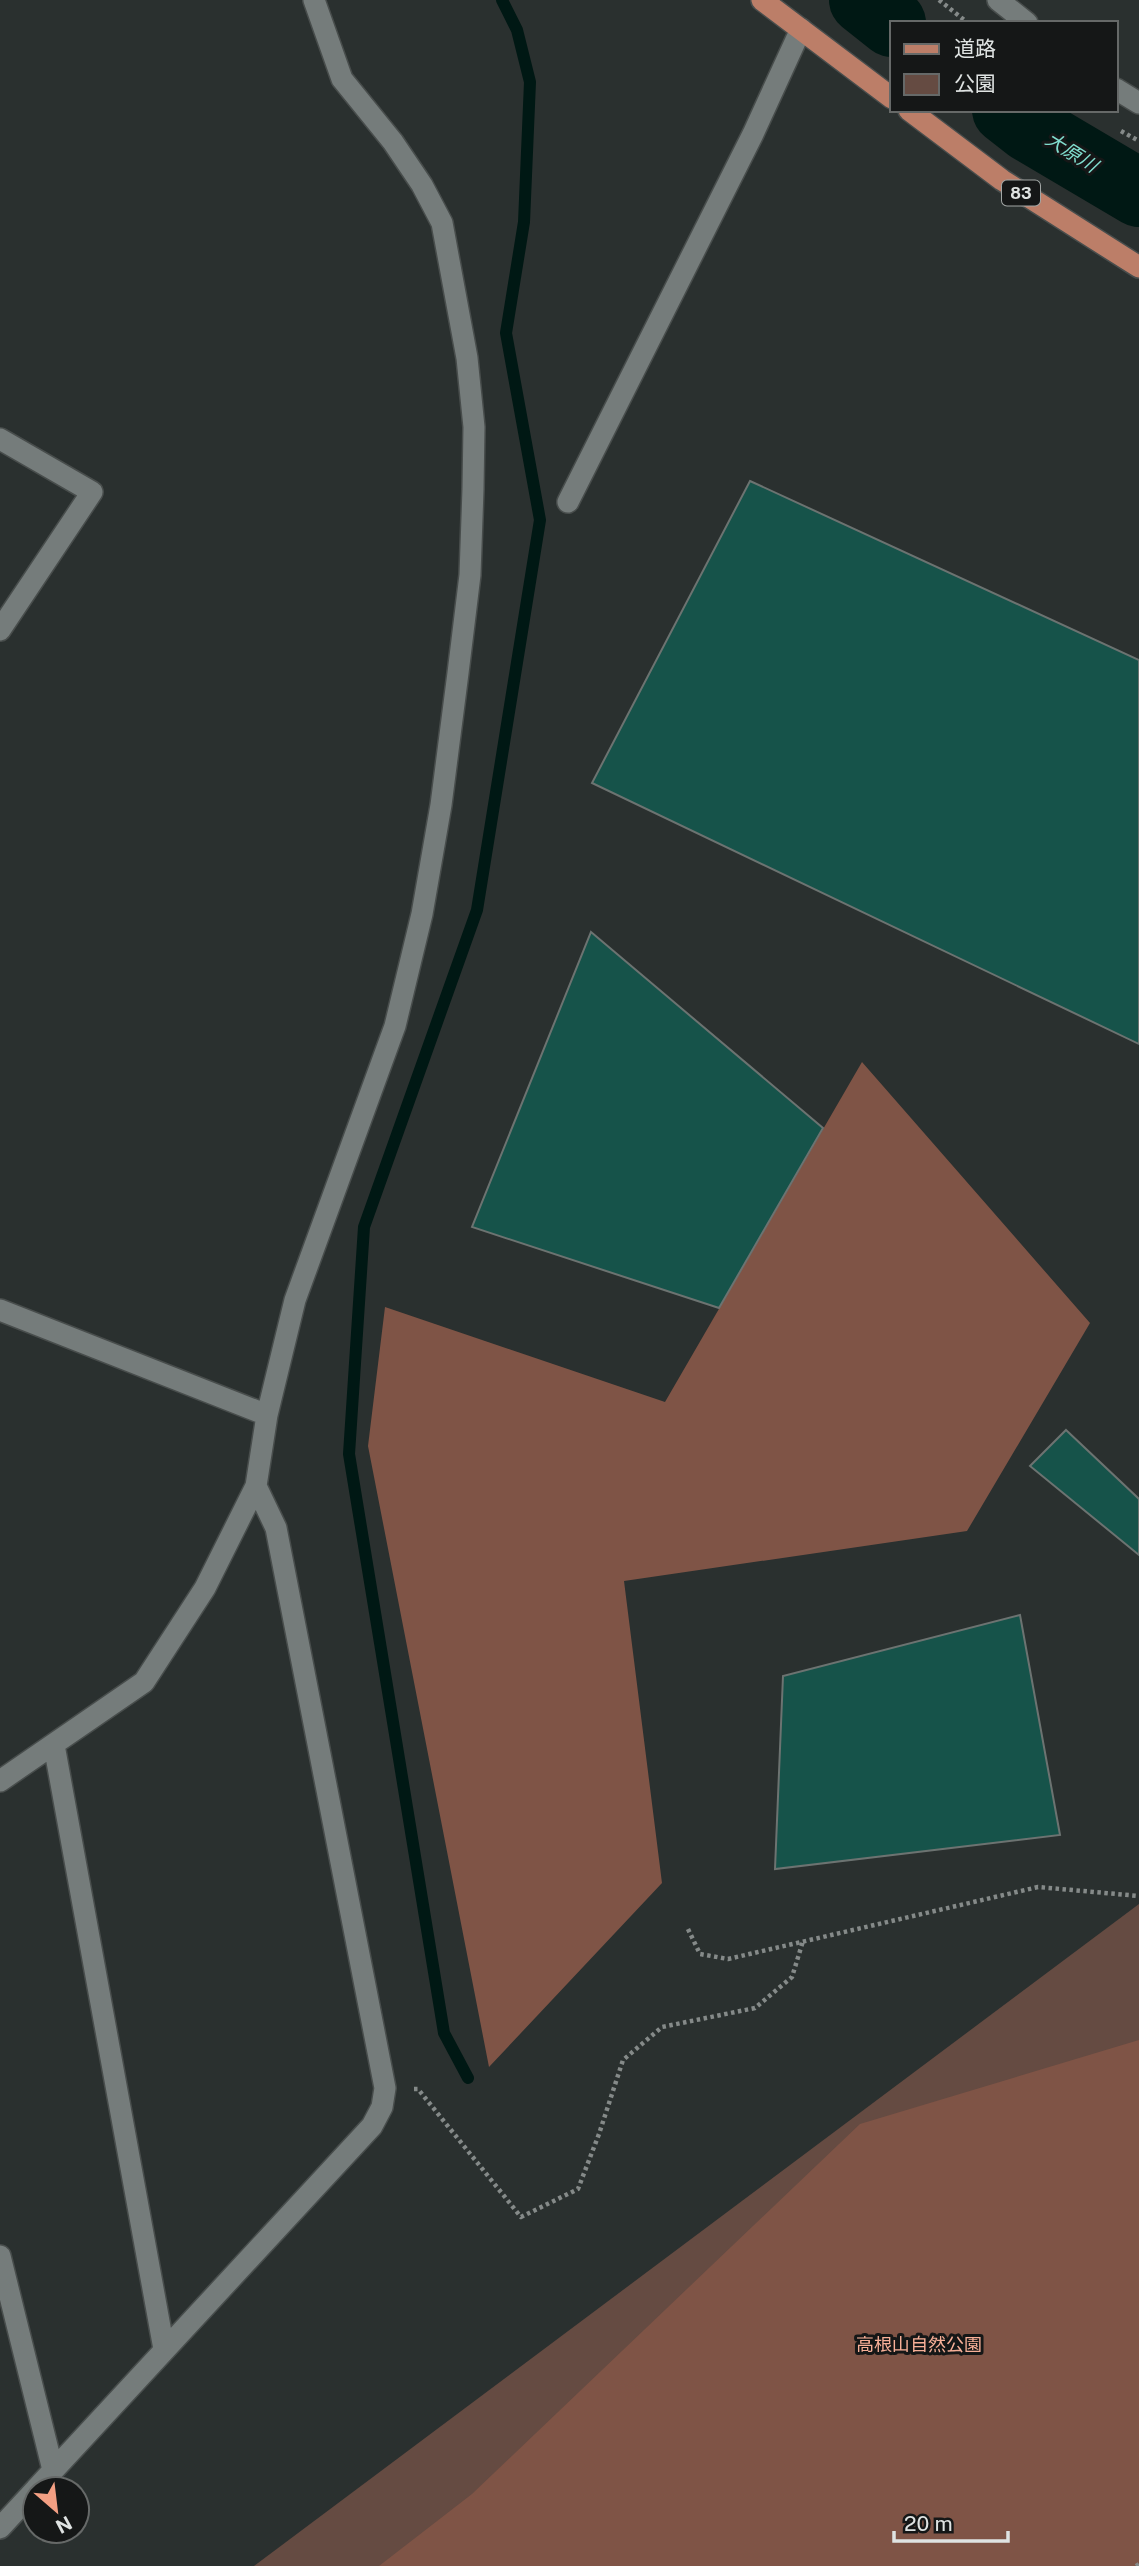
<svg xmlns="http://www.w3.org/2000/svg" width="1139" height="2566" viewBox="0 0 1139 2566" font-family="'Public Sans','Noto Sans JP',sans-serif">
  <style>
    .green { fill: #654b42 }
    .forest { fill: #7f5446 }
    .lines { fill: none; stroke-linecap: round; stroke-linejoin: round }
    .stream { stroke: #001814; stroke-width: 12 }
    .river { stroke: #001814; stroke-width: 68 }
    .building { fill: #16534a; stroke: #6c7371; stroke-width: 2 }
    .street-casing { stroke: #484d4c; stroke-width: 24 }
    .primary-casing { stroke: #484d4c; stroke-width: 24 }
    .path { stroke: #858a89; stroke-width: 4.5; stroke-dasharray: 3.5 3.5; stroke-linecap: butt }
    .street { stroke: #757c7b; stroke-width: 21 }
    .primary { stroke: #bc7e68; stroke-width: 21 }
    .labels { text-anchor: middle; stroke-width: 6; stroke-linejoin: round; paint-order: stroke }
    .shield { fill: #151717; stroke: #a2a6a5; stroke-width: 2 }
    .shield-label { font-size: 16px; font-weight: bold; fill: #dfe3e2 }
    .park-label { font-size: 18px; fill: #f8b098; stroke: #151717 }
    .water-label { font-size: 19px; font-style: italic; fill: #81decf; stroke: #151717 }
  </style>
  <rect width="100%" height="100%" fill="#2a302f"/>
  <path class="green" d="M1139,1904V2566H254Z"/>
  <path class="forest" d="M862,1062L1090,1323L967,1531L624,1581L662,1883L489,2067L368,1446L385,1307L665,1402Z
    M1139,2040V2566H379L472,2494L860,2124Z"/>
  <g class="lines">
    <path class="stream" d="M468,2078L444,2033L349,1454L364,1227L477,910L540,520L506,333L524,222L530,82L517,30L502,0"/>
    <path class="river" d="M863,0L892,23
      M1006,110L1029,128L1139,193"/>
  </g>
  <path class="building" d="M750,481L1139,660V1044L592,783Z
    M591,932L823,1128L719,1308L472,1227Z
    M1066,1430L1139,1499V1555L1030,1466Z
    M1020,1615L1060,1835L775,1869L783,1676Z"/>
  <g class="lines">
    <defs>
      <path id="street" d="M998,0L1027,23
        M1116,89L1139,103
        M0,439L92,492L0,630
        M568,502L753,134L801,29
        M0,1310L267,1415
        M256,1486L267,1415L295,1300L395,1026L422,914L441,805L458,673L470,575L473,489L474,427L467,358L442,223L422,185L393,142L342,79L314,0
        M54,1745L164,2349
        M0,1781L144,1682L205,1588L256,1486L276,1528L385,2088L382,2107L372,2126L36,2489
        M0,2256L53,2470
        M0,2528L35,2490"/>
      <path id="primary" d="M762,0L892,98
        M909,110L1002,180L1139,267"/>
    </defs>
    <use href="#street" class="street-casing"/>
    <use href="#primary" class="primary-casing"/>
    <path class="path" d="M939,0L968,23
      M1121,131L1139,141
      M688,1929L700,1954L728,1959L1038,1887L1139,1896
      M414,2089H418L521,2217L578,2189L599,2134L623,2060L662,2027L755,2008L792,1977L803,1941
      M1136,2566L1139,2564"/>
    <use href="#street" class="street"/>
    <use href="#primary" class="primary"/>
  </g>
  <g class="labels">
    <rect class="shield" x="1002" y="180.5" width="38" height="25" rx="5"/>
    <g class="shield-label">
      <text x="1021" y="199">83</text>
    </g>
    <g class="park-label">
      <text x="919" y="2351">高根山自然公園</text>
    </g>
    <g class="water-label">
      <text transform="translate(1072 152) rotate(32)" y="7">大原川</text>
    </g>
  </g>
  <rect x="890" y="21" width="228" height="91" fill="#151717" stroke="#666968" stroke-width="2"/>
  <rect x="904" y="44" width="35" height="10" fill="#bc7e68" stroke="#666968" stroke-width="2"/>
  <text x="954" y="56" font-size="21" fill="#dfe3e2">道路</text>
  <rect x="904" y="74" width="35" height="21" fill="#654b42" stroke="#666968" stroke-width="2"/>
  <text x="954" y="91" font-size="21" fill="#dfe3e2">公園</text>
  <g transform="translate(56 2510) rotate(152)"><circle r="33" fill="#151717" stroke="#666968" stroke-width="2"/>
  <path d="M0-5L12 26L0 18L-12 26Z" fill="#f39f83"/>
  <text y="-10" font-size="19" font-weight="bold" text-anchor="middle" fill="#dfe3e2">N</text>
  </g>
  <path d="M894 2531v10h114v-10" fill="none" stroke="#dfe3e2" stroke-width="3.5"/>
  <text x="904" y="2531" font-size="21" fill="#dfe3e2" stroke="#151717" stroke-width="5" paint-order="stroke">20 m</text>
</svg>
